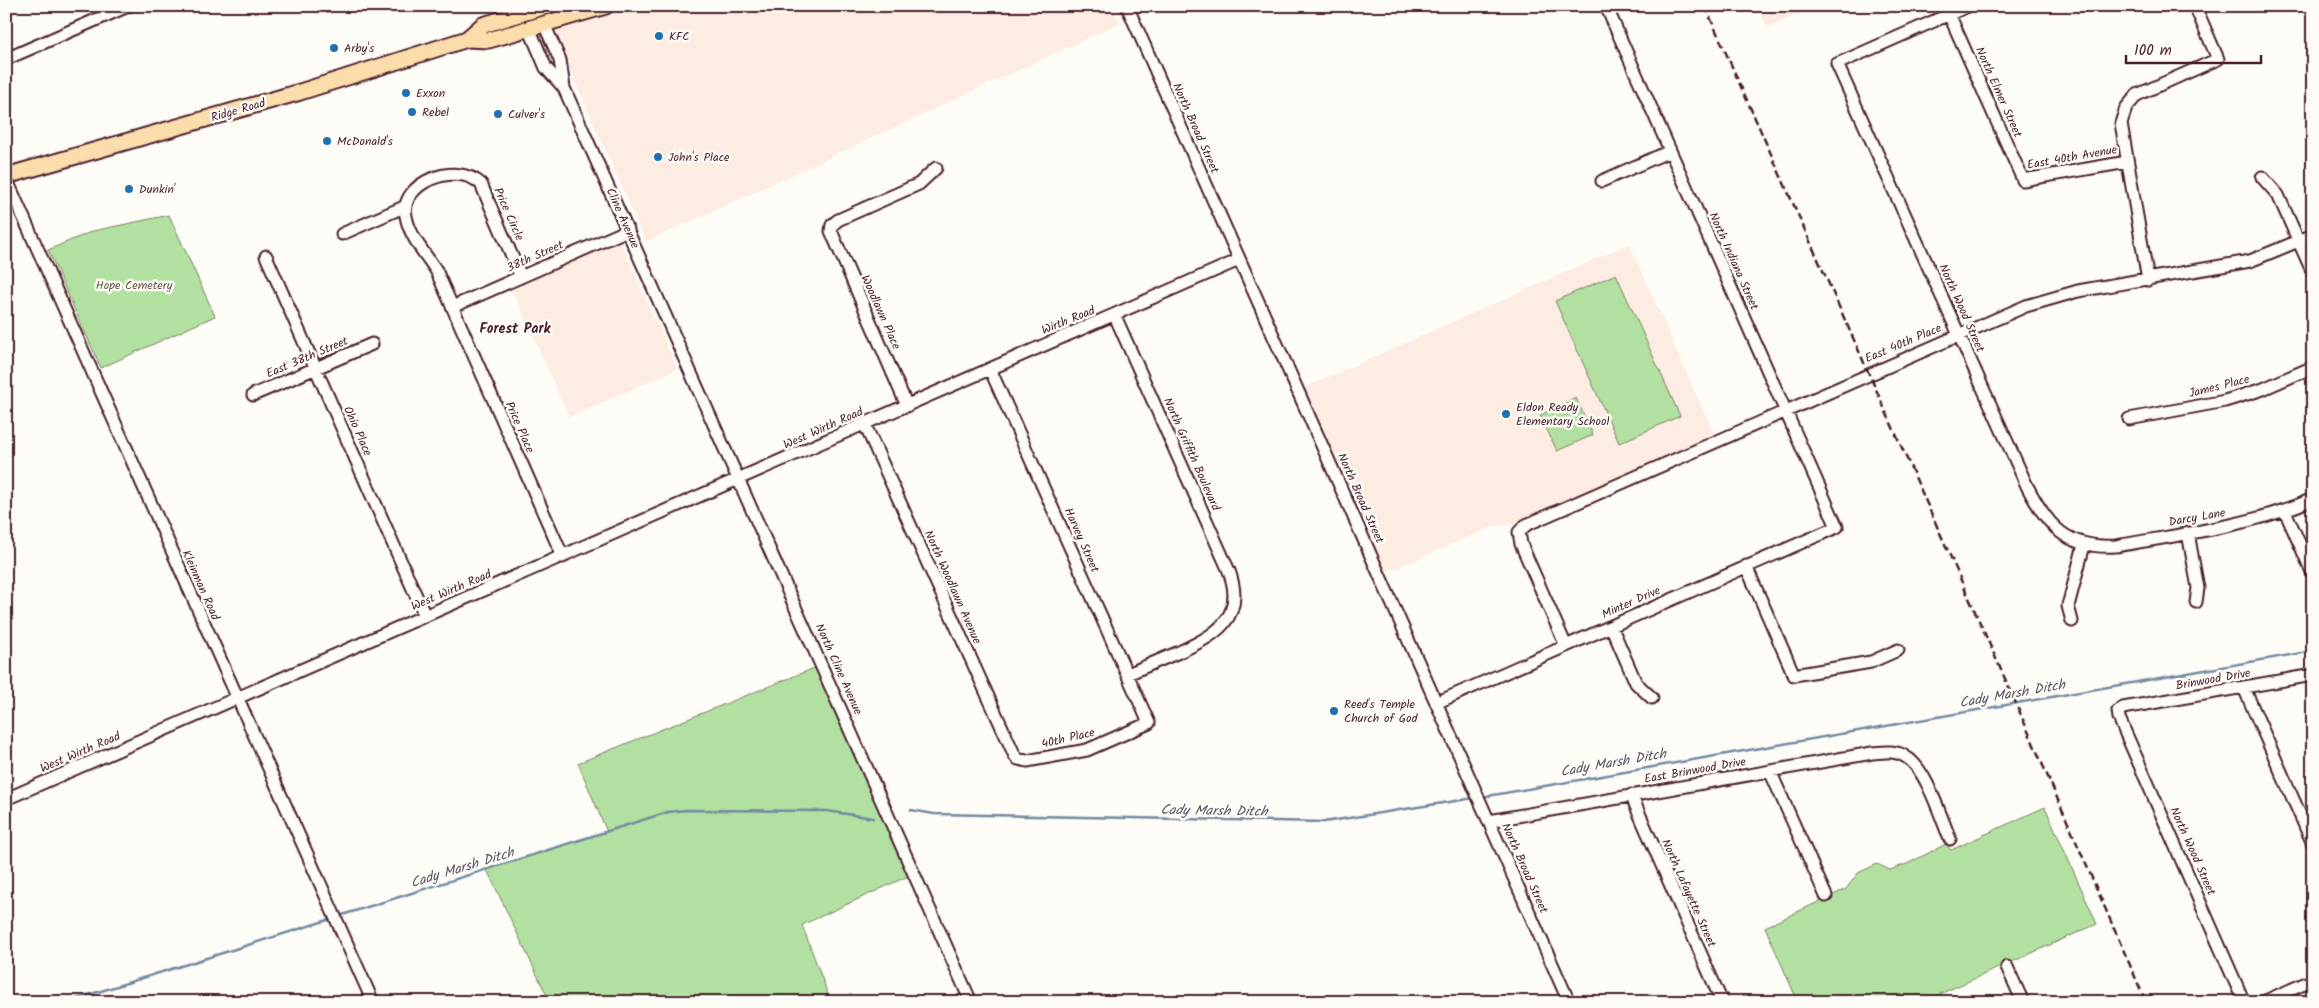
<svg xmlns="http://www.w3.org/2000/svg" width="2319" height="1008" viewBox="0 0 2319 1008" font-family="Kalam,sans-serif">
  <style>
    .built { fill: #fdece1 }
    .green { fill: #b1e0a0; stroke: #7e8066 }
    .lines { fill: none; stroke-linecap: round; stroke-linejoin: round }
    .stream { stroke: #738aa1; stroke-width: 2.5 }
    .minor-casing { stroke: #4a1f2b; stroke-width: 15 }
    .major-casing { stroke: #4a1f2b; stroke-width: 19 }
    .minor { stroke: #fdfcf7; stroke-width: 11 }
    .major { stroke: #fbddab; stroke-width: 15 }
    .rail { stroke: #4a1f2b; stroke-width: 2.5; stroke-dasharray: 8 4; stroke-linecap: butt }
    .poi-dot { fill: #1f6fb2; stroke: #fdfcf7; stroke-width: 2 }
    .labels { text-anchor: middle; stroke-width: 5; stroke-linejoin: round; paint-order: stroke }
    .poi-label { font-size: 12px; fill: #4a1f2b; stroke: #fdfcf7; text-anchor: start }
    .street-label { font-size: 12px; fill: #4a1f2b; stroke: #fdfcf7 }
    .park-label { font-size: 12px; fill: #69594e; stroke: #fdfcf7 }
    .neighbourhood-label { font-size: 14px; font-weight: bold; fill: #4a1f2b; stroke: #fdfcf7 }
    .water-label { font-size: 14px; font-style: italic; fill: #5e5466; stroke: #fdfcf7 }
  </style>
  <rect width="100%" height="100%" fill="#fdfcf7"/>
  <filter id="ink" filterUnits="userSpaceOnUse"><feTurbulence type="fractalNoise" baseFrequency=".02" numOctaves="2"/><feDisplacementMap in="SourceGraphic" scale="10" xChannelSelector="R" yChannelSelector="G"/><feConvolveMatrix kernelMatrix="1 2 1 2 8 2 1 2 1" color-interpolation-filters="sRGB"/></filter>
  <g filter="url(#ink)">
    <path class="built" d="M638,6H1112L1120,23L646,242L552,29Z
      M1757,6H1817L1767,27Z
      M620,241L677,369L569,417L512,289Z
      M1629,244L1717,441L1530,523L1494,526L1380,575L1297,391Z"/>
    <path class="green" d="M169,215L215,316L101,368L48,250L93,231Z
      M1616,274L1680,416L1619,443L1555,301Z
      M1576,398L1593,435L1557,451L1540,415Z
      M822,665L915,873L802,925L831,1002H550L487,870L607,832L578,763Z
      M2045,807L2097,924L1922,1002H1798L1765,927L1846,889L1858,873L1877,864L1890,870L1909,863L1946,844L1951,850Z"/>
    <g class="lines">
      <path class="stream" d="M1482,797L2313,651
        M911,810L934,814L1324,822L1474,798
        M339,916L668,812L686,810L827,811L873,818
        M66,1002L331,919"/>
      <defs>
        <path id="minor" d="M1127,6L1569,1002
          M1968,6L1837,64L2027,486C2048,527 2067,549 2116,546C2183,534 2251,526 2313,499
          M1949,14L2023,180L2127,162
          M544,24L560,60L564,88L971,1002
          M529,28L546,68L564,88
          M6,59L128,6
          M2262,177L2278,195L2313,273
          M6,178L373,1002
          M1602,181L1670,151
          M342,234L406,206
          M266,256L425,616
          M521,277L481,184C455,160 399,184 406,216C409,235 425,254 436,270L563,557
          M2148,280L2121,123L2126,108L2137,95L2218,59L2195,6
          M452,307L628,230
          M1115,316L1229,571C1247,619 1214,636 1177,653C1160,660 1144,667 1128,674
          M253,395L372,344
          M907,406L831,231L832,225L838,220L919,184L936,168
          M2129,419L2225,401L2263,389L2313,367
          M865,425L1015,756L1018,759L1027,761L1087,750L1149,723L990,369
          M2285,511L2313,574
          M2188,533L2198,588L2196,602
          M1746,566L1794,675L1871,662L1898,650
          M2072,621L2068,606L2084,545
          M1611,626L1636,683L1652,698
          M1566,646L1521,544L1519,532L1526,525L2026,306L2078,291L2250,261L2313,235
          M2244,688L2313,844
          M1436,703L1837,527L1606,6
          M1770,771L1826,896
          M1631,795L1722,1002
          M6,799L1239,260
          M1489,821L1872,753C1883,752 1896,750 1906,757C1926,768 1941,818 1950,839
          M2007,967L2023,1002
          M2244,1002L2119,718L2118,711L2123,708L2313,675
          M2263,1002L2313,980"/>
        <path id="major" d="M467,39L483,25L546,6
          M6,176L300,92L467,39L489,40L606,6"/>
      </defs>
      <use href="#minor" class="minor-casing"/>
      <use href="#major" class="major-casing"/>
      <use href="#minor" class="minor"/>
      <use href="#major" class="major"/>
      <path class="rail" d="M1705,6L2014,699L2146,1002"/>
    </g>
  </g>
  <g class="poi-dot">
    <circle cx="659" cy="36" r="5"/>
    <circle cx="334" cy="48" r="5"/>
    <circle cx="406" cy="93" r="5"/>
    <circle cx="412" cy="112" r="5"/>
    <circle cx="498" cy="114" r="5"/>
    <circle cx="327" cy="141" r="5"/>
    <circle cx="658" cy="157" r="5"/>
    <circle cx="129" cy="189" r="5"/>
    <circle cx="1506" cy="414" r="5"/>
    <circle cx="1334" cy="711" r="5"/>
  </g>
  <g class="labels">
    <g class="poi-label">
      <text x="669" y="40">KFC</text>
      <text x="344" y="52">Arby's</text>
      <text x="416" y="97">Exxon</text>
      <text x="422" y="116">Rebel</text>
      <text x="508" y="118">Culver's</text>
      <text x="337" y="145">McDonald's</text>
      <text x="668" y="161">John's Place</text>
      <text x="139" y="193">Dunkin'</text>
      <text x="1516" y="411">Eldon Ready<tspan x="1516" dy="14">Elementary School</tspan></text>
      <text x="1344" y="708">Reed's Temple<tspan x="1344" dy="14">Church of God</tspan></text>
    </g>
    <g class="street-label">
      <text transform="translate(1999 92) rotate(66)" y="4">North Elmer Street</text>
      <text transform="translate(238 110) rotate(-16)" y="4">Ridge Road</text>
      <text transform="translate(1196 128) rotate(66)" y="4">North Broad Street</text>
      <text transform="translate(2072 157) rotate(-10)" y="4">East 40th Avenue</text>
      <text transform="translate(509 214) rotate(66)" y="4">Price Circle</text>
      <text transform="translate(623 218) rotate(66)" y="4">Cline Avenue</text>
      <text transform="translate(535 256) rotate(-24)" y="4">38th Street</text>
      <text transform="translate(1734 261) rotate(66)" y="4">North Indiana Street</text>
      <text transform="translate(1962 308) rotate(66)" y="4">North Wood Street</text>
      <text transform="translate(881 312) rotate(66)" y="4">Woodlawn Place</text>
      <text transform="translate(1068 320) rotate(-22)" y="4">Wirth Road</text>
      <text transform="translate(1903 343) rotate(-23)" y="4">East 40th Place</text>
      <text transform="translate(307 357) rotate(-23)" y="4">East 38th Street</text>
      <text transform="translate(2219 386) rotate(-14)" y="4">James Place</text>
      <text transform="translate(520 427) rotate(66)" y="4">Price Place</text>
      <text transform="translate(823 428) rotate(-24)" y="4">West Wirth Road</text>
      <text transform="translate(358 431) rotate(66)" y="4">Ohio Place</text>
      <text transform="translate(1192 454) rotate(66)" y="4">North Griffith Boulevard</text>
      <text transform="translate(1361 498) rotate(66)" y="4">North Broad Street</text>
      <text transform="translate(2197 517) rotate(-10)" y="4">Darcy Lane</text>
      <text transform="translate(1082 540) rotate(66)" y="4">Harvey Street</text>
      <text transform="translate(201 585) rotate(66)" y="4">Kleinman Road</text>
      <text transform="translate(953 587) rotate(66)" y="4">North Woodlawn Avenue</text>
      <text transform="translate(451 590) rotate(-23)" y="4">West Wirth Road</text>
      <text transform="translate(1631 602) rotate(-24)" y="4">Minter Drive</text>
      <text transform="translate(839 669) rotate(66)" y="4">North Cline Avenue</text>
      <text transform="translate(2213 679) rotate(-10)" y="4">Brinwood Drive</text>
      <text transform="translate(1068 738) rotate(-13)" y="4">40th Place</text>
      <text transform="translate(80 752) rotate(-23)" y="4">West Wirth Road</text>
      <text transform="translate(1695 770) rotate(-10)" y="4">East Brinwood Drive</text>
      <text transform="translate(2193 851) rotate(66)" y="4">North Wood Street</text>
      <text transform="translate(1525 868) rotate(66)" y="4">North Broad Street</text>
      <text transform="translate(1689 893) rotate(66)" y="4">North Lafayette Street</text>
    </g>
    <g class="park-label">
      <text x="134" y="289">Hope Cemetery</text>
    </g>
    <g class="neighbourhood-label">
      <text x="515" y="333">Forest Park</text>
    </g>
    <g class="water-label">
      <text transform="translate(2012 693) rotate(-10)" y="5">Cady Marsh Ditch</text>
      <text transform="translate(1613 762) rotate(-10)" y="5">Cady Marsh Ditch</text>
      <text transform="translate(1214 810) rotate(1)" y="5">Cady Marsh Ditch</text>
      <text transform="translate(462 867) rotate(-17)" y="5">Cady Marsh Ditch</text>
    </g>
  </g>
  <rect width="2319" height="1008" fill="none" stroke="#fdfcf7" stroke-width="25"/>
  <rect x="12" y="12" width="2294" height="983" fill="none" stroke="#4a1f2b" stroke-width="2" filter="url(#ink)"/>
  <path d="M2126 55v8h135v-8" fill="none" stroke="#4a1f2b" stroke-width="2.5"/>
  <text x="2134" y="55" font-size="15" fill="#4a1f2b" stroke="#fdfcf7" stroke-width="4" paint-order="stroke">100 m</text>
</svg>
